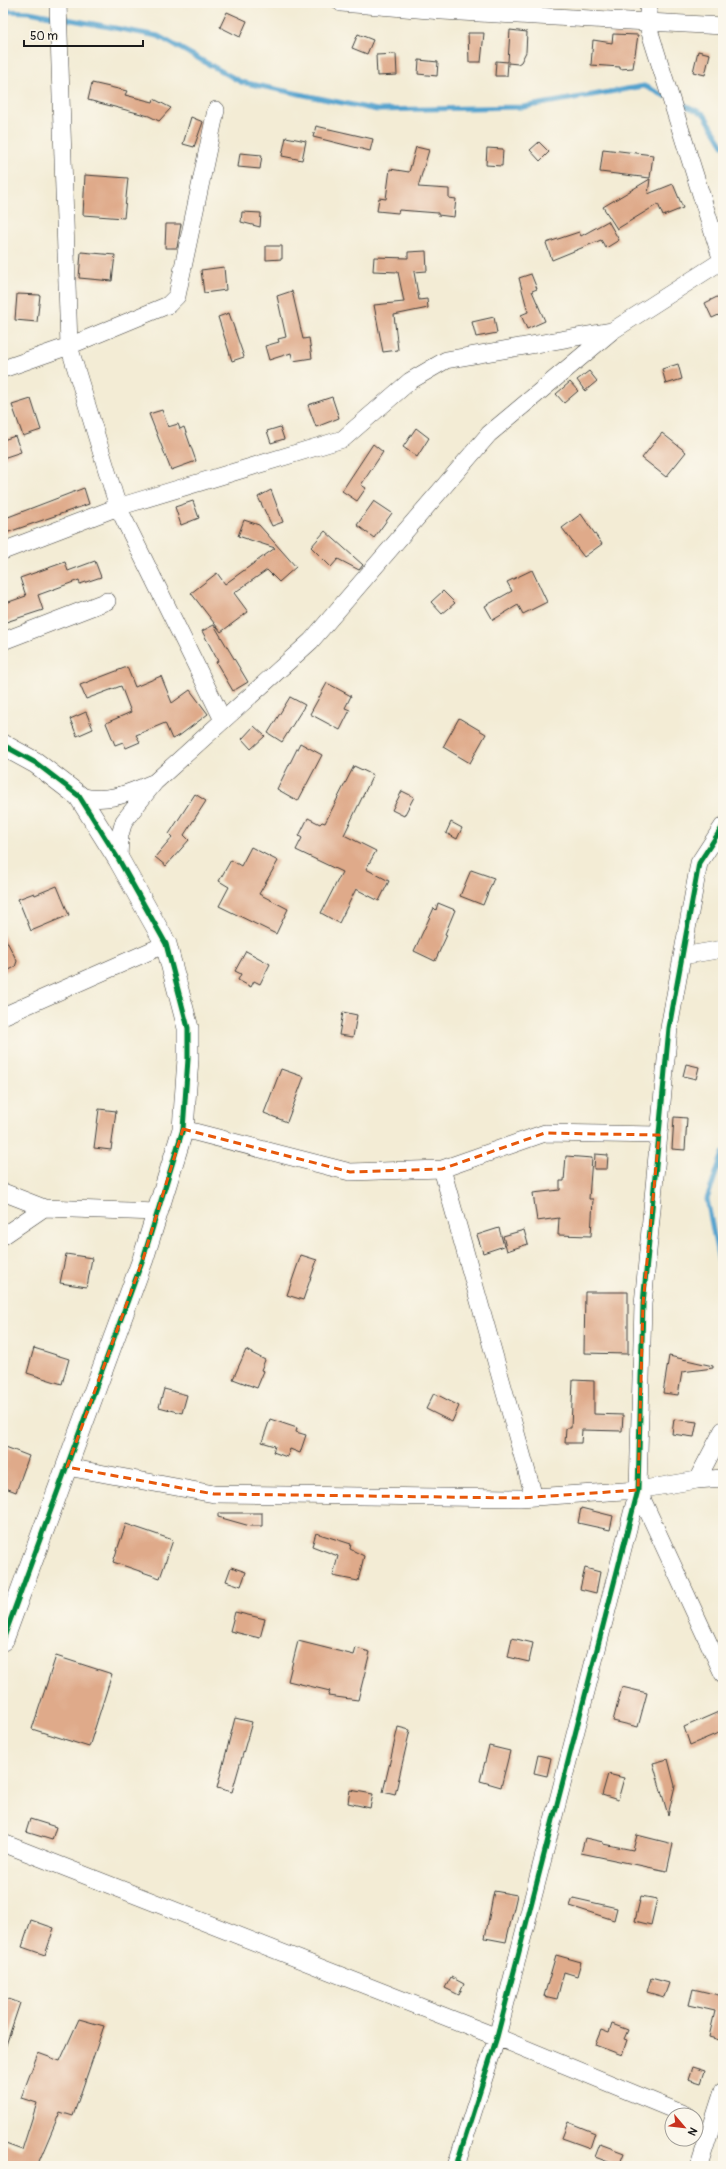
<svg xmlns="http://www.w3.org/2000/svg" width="726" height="2169" viewBox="0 0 726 2169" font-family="Pangolin,sans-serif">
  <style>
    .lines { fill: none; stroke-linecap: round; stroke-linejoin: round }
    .stream { stroke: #54a3ce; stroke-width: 5 }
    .building { fill: #dfaa8a }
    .minor-casing { stroke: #3c3b38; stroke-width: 18 }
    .tertiary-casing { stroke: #3c3b38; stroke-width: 22 }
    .minor { stroke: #fff; stroke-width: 17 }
    .tertiary { stroke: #fff; stroke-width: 21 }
    .cycleway-casing { stroke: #fbf7ec; stroke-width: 8 }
    .cycleway { stroke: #00873e; stroke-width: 5 }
    .marked { fill: none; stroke: #e8590c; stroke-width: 3; stroke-dasharray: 8 5; stroke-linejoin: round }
  </style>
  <rect width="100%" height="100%" fill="#fbf7ec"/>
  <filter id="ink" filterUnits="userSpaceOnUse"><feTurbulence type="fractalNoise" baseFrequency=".025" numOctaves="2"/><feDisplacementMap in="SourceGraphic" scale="8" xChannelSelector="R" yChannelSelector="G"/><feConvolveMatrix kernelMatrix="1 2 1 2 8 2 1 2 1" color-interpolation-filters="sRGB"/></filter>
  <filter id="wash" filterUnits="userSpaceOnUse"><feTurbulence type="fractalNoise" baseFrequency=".012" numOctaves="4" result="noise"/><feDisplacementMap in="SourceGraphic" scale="16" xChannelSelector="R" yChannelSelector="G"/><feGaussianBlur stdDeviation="0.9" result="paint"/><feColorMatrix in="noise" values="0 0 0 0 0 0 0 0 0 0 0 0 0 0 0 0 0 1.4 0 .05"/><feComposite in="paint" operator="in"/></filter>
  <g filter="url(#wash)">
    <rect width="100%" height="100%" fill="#f3ecd5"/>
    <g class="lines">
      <path class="stream" d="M3,11L29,12L158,36L241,82L377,110L523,107L644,86L665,96
        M676,101L704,114L723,145
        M723,1153L707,1199L719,1261L723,1272"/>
    </g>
    <g id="blocks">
      <path class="building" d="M227,12L247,21L240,37L220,27Z
        M510,30L527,32L526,52L521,62L518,64L508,63L507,76H495L496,61L508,62Z
        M468,33H484L481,62H469Z
        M358,34L373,40L367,54L352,48Z
        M613,34L638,35L633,68L620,69V67L591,65L593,40L612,43Z
        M698,51L710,54L705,75L693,72Z
        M396,54L397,75L377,76L376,55Z
        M419,60L438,62L437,76L418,74Z
        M92,83L127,91L125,95L153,102L154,99L171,108L159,121L149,116L88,100Z
        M191,117L203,122L194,147L183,144Z
        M316,126L373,139L370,151L313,137Z
        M286,137L306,141L302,160L282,156Z
        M539,142L549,152L540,161L530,150Z
        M416,147L429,150L418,187L449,189V198L456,199L454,217L438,215V213L399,210L398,213L377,211L379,198L386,199L390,169L409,172Z
        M487,148L503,149L502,166L486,165Z
        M603,149L653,155L650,178L600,172Z
        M240,153L262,155L260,169L238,167Z
        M85,175L128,178L124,218L83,215Z
        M650,179L648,194L673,184L683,208L663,216L658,204L617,229L603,207Z
        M242,212L261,213L260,227L241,222Z
        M608,221L619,240L606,248L601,240L552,260L546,243L579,232L581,236Z
        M166,224H181L177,248H165Z
        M266,246H282V259L266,260Z
        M426,251L427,271L414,272L419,300L427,299L428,308L394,315L398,350L383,352L374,305L404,302L398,272L373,271L374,257L408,258V252Z
        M81,252L115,255L112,281L79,278Z
        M224,267L226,290L204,293L201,270Z
        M531,274L537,289L532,291L545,321L527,329L521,315L528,312L519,278Z
        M292,291L303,339L309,338L312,358L293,361L291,353L269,360L265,346L279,342L278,339L286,337L277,296Z
        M17,294L40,295L37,322L15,320Z
        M723,294V313L712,318L705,303Z
        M229,313L244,357L232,361L218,317Z
        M494,317L497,333L476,337L472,322Z
        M678,364L682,379L666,384L662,369Z
        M589,371L597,381L585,391L577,380Z
        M570,382L578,391L564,403L556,394Z
        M332,397L339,418L316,427L308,405Z
        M31,399L41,430L23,436L12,405Z
        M162,410L168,427L178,424L180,429L184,427L196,461L171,470L149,414Z
        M280,427L284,439L271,443L267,431Z
        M416,428L429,438L417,457L403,447Z
        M662,433L686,452L666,477L642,458Z
        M15,436L21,452L3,458V440Z
        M373,444L383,452L361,485L366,488L357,501L342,491Z
        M84,488L89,504L3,534V519Z
        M271,490L283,522L272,526L258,497Z
        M193,501L199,518L181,525L175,507Z
        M374,501L392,513L374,538L357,525Z
        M581,514L602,544L584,557L562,528Z
        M244,520L259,525L296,567L279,582L267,570L234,593L248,612L221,632L191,593L217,573L225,584L275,548L238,536Z
        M325,531L363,565L359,570L338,559L331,567L311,547Z
        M95,561L101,577L80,584L79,580L38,595L43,610L3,623V604L26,596L20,578L65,562L68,571Z
        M532,570L547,602L523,614L518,605L493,620L485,606L512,591L507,582Z
        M443,591L455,603L442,614L431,602Z
        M214,625L248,682L233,691L216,662L218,661L202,631Z
        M127,667L135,687L161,676L172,703L190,690L208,714L179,736L172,739L165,723L136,735L140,742L126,748L123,742L115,745L106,723L131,712L121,686L86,699L80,685Z
        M327,683L351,696L345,708L350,710L340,730L310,714Z
        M290,697L305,705L282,742L268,733Z
        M86,712L93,729L77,736L70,719Z
        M459,718L486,734L470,763L443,747Z
        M254,726L265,736L251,749L242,739Z
        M300,743L322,755L298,801L277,789Z
        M354,766L373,775L344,835L376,851L366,869L389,881L379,901L356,889L339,923L321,913L342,872L296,850L302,838L299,836L308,818L320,824L322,822L325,823Z
        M402,791L414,797L404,816L392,810Z
        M195,794L206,801L184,835L189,840L166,866L155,857L172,837L169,834Z
        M451,822L462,828L457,839L446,833Z
        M251,847L278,861L259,894L288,909L276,934L219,906L229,887L219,881L231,860L241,866Z
        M471,870L494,878L483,905L460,896Z
        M57,886L69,915L31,931L18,899L34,893L35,895Z
        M438,903L455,910L445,934L447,935L435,961L414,951L434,908L436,910Z
        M3,934L17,961L15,967L3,973Z
        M246,951L270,964L260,984L254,981L251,987L238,980L241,974L235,971Z
        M343,1012L357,1015L353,1037L339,1035Z
        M686,1064L699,1067L696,1079L683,1076Z
        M281,1069L304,1077L287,1122L264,1113Z
        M99,1109L116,1111L111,1150L94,1148Z
        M674,1117L687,1118L685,1150L672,1149Z
        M595,1154L608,1155L607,1169H594Z
        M566,1156L592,1158L589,1199H593L591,1236L558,1235L559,1218L537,1221L533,1193L560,1190V1181H564Z
        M499,1228L504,1246L483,1253L477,1235Z
        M524,1230L528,1244L507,1251L503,1236Z
        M66,1254L92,1258L87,1287L60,1283Z
        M301,1255L317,1260L303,1300L287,1295Z
        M585,1292H628V1354L584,1353Z
        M34,1348L69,1359L62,1384L27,1373Z
        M246,1350L265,1360L261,1370L264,1371L257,1388L233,1379Z
        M669,1356L713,1366V1368L682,1372L678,1395L663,1393Z
        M573,1380L594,1381V1414L623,1415L622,1431L582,1430L581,1443H565L566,1428H571Z
        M164,1389L187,1395L182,1413L159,1407Z
        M434,1393L459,1406L452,1422L426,1409Z
        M270,1419L297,1428L296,1432L306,1435L300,1453L290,1449L287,1457L273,1452L275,1446L262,1442Z
        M674,1419L697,1422L694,1437L672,1434Z
        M3,1446L29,1456L16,1492L3,1487Z
        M581,1508L613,1516L610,1530L578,1523Z
        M218,1513H262V1526H250L218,1517Z
        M126,1524L173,1540L160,1578L113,1562Z
        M316,1533L351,1544L350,1549L364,1556L358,1581L333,1576L338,1556L312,1546Z
        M231,1567L246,1572L241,1586L226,1581Z
        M585,1568L600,1572L596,1593L580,1589Z
        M235,1612L265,1619L260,1638L230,1631Z
        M512,1638L533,1643L529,1662L508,1657Z
        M298,1641L354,1655L356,1648L370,1652L358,1700L328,1696L330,1691L288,1681Z
        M56,1656L112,1674L89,1747L32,1729Z
        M622,1687L647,1693L638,1727L613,1721Z
        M723,1710V1731L690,1745L684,1727Z
        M235,1718L252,1722L232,1792L217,1788Z
        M398,1727L410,1730L395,1795L383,1792Z
        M489,1746L510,1751L501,1787L480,1781Z
        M538,1755L551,1758L547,1776L534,1773Z
        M668,1759L675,1786L668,1815L653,1763Z
        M608,1774L624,1778L618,1800L602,1795Z
        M350,1790L373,1794L370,1808L348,1803Z
        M30,1819L56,1827L52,1840L26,1832Z
        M637,1835L673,1844L667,1871L581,1853L585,1838L603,1842V1844L633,1850Z
        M494,1891L517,1895L506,1942L485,1938Z
        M641,1896L657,1899L651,1925L635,1921Z
        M573,1898L617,1908L614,1920L570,1906Z
        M31,1920L54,1928L45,1955L22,1947Z
        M556,1955L581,1962L577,1976L564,1972L557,1999L544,1996Z
        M451,1977L464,1984L459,1995L445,1988Z
        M651,1978L669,1983L664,1997L647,1992Z
        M693,1989L723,1996V2041L709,2037L715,2011L689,2005Z
        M3,1997L20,2003L5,2048L3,2047Z
        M79,2019L104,2026L73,2116L60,2112L37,2166H3V2143L22,2150L37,2103L21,2098L38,2053L60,2061Z
        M612,2024L628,2030L624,2039L627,2040L622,2055L595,2045L601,2030L609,2033Z
        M692,2067L705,2071L701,2083L688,2079Z
        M568,2122L595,2133L590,2148L562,2138Z
        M600,2144L624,2153L619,2166L595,2157Z"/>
    </g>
  </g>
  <g filter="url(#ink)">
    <use href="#blocks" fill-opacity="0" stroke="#3c3b38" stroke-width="1"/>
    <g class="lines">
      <defs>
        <path id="minor" d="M58,3L69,346L118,507L223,720
          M341,3L442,11L723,26
          M649,3L647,23L722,261
          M3,369L69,346L168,305L177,296L216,110
          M3,551L118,507L343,439L410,381L446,360L611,331
          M3,641L107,601
          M79,796C110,803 125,794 153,783
          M119,860L120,835L124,821L155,782L311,641L489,434L612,331L723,260
          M682,956L723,949
          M3,1016L166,944
          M183,1129L350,1172L442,1169L545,1133L659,1135
          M442,1169L534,1497
          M3,1192L44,1208L157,1212
          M3,1236L44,1208
          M67,1467L214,1494L520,1498L638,1490L697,1480L723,1478
          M697,1480L723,1430
          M638,1490L723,1674
          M3,1843L497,2037L686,2115
          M456,2166L497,2037L638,1490L643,1304L669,1028L699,863L723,826
          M699,2166L723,2091"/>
        <path id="tertiary" d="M3,745L36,763L79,796L119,860L166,944L188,1028V1059L183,1129L143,1259L3,1640"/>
      </defs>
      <use href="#minor" class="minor-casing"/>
      <use href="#tertiary" class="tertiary-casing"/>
      <use href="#minor" class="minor"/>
      <use href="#tertiary" class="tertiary"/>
      <defs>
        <path id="cycleway" d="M3,745L36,763L79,796L119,860L166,944L188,1028V1059L183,1129L143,1259L3,1640
          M456,2166L497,2037L638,1490L643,1304L669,1028L699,863L723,826"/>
      </defs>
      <use href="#cycleway" class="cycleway-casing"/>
      <use href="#cycleway" class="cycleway"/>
    </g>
  </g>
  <path class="marked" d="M183,1129L350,1172L442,1169L545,1133L659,1135L643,1304L638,1490L520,1498L214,1494L67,1467L143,1259Z"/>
  <rect width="726" height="2169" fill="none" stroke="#fbf7ec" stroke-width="16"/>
  <g transform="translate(684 2127) rotate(118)"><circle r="19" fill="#fbf7ec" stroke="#a29f99"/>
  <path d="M0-3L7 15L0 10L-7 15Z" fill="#c8321e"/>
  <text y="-6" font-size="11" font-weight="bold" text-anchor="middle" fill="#1c1c1c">N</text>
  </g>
  <path d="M24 40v6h119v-6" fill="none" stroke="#1c1c1c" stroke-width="2"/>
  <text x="30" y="40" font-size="12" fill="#1c1c1c" stroke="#fbf7ec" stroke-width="3" paint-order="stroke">50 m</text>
</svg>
